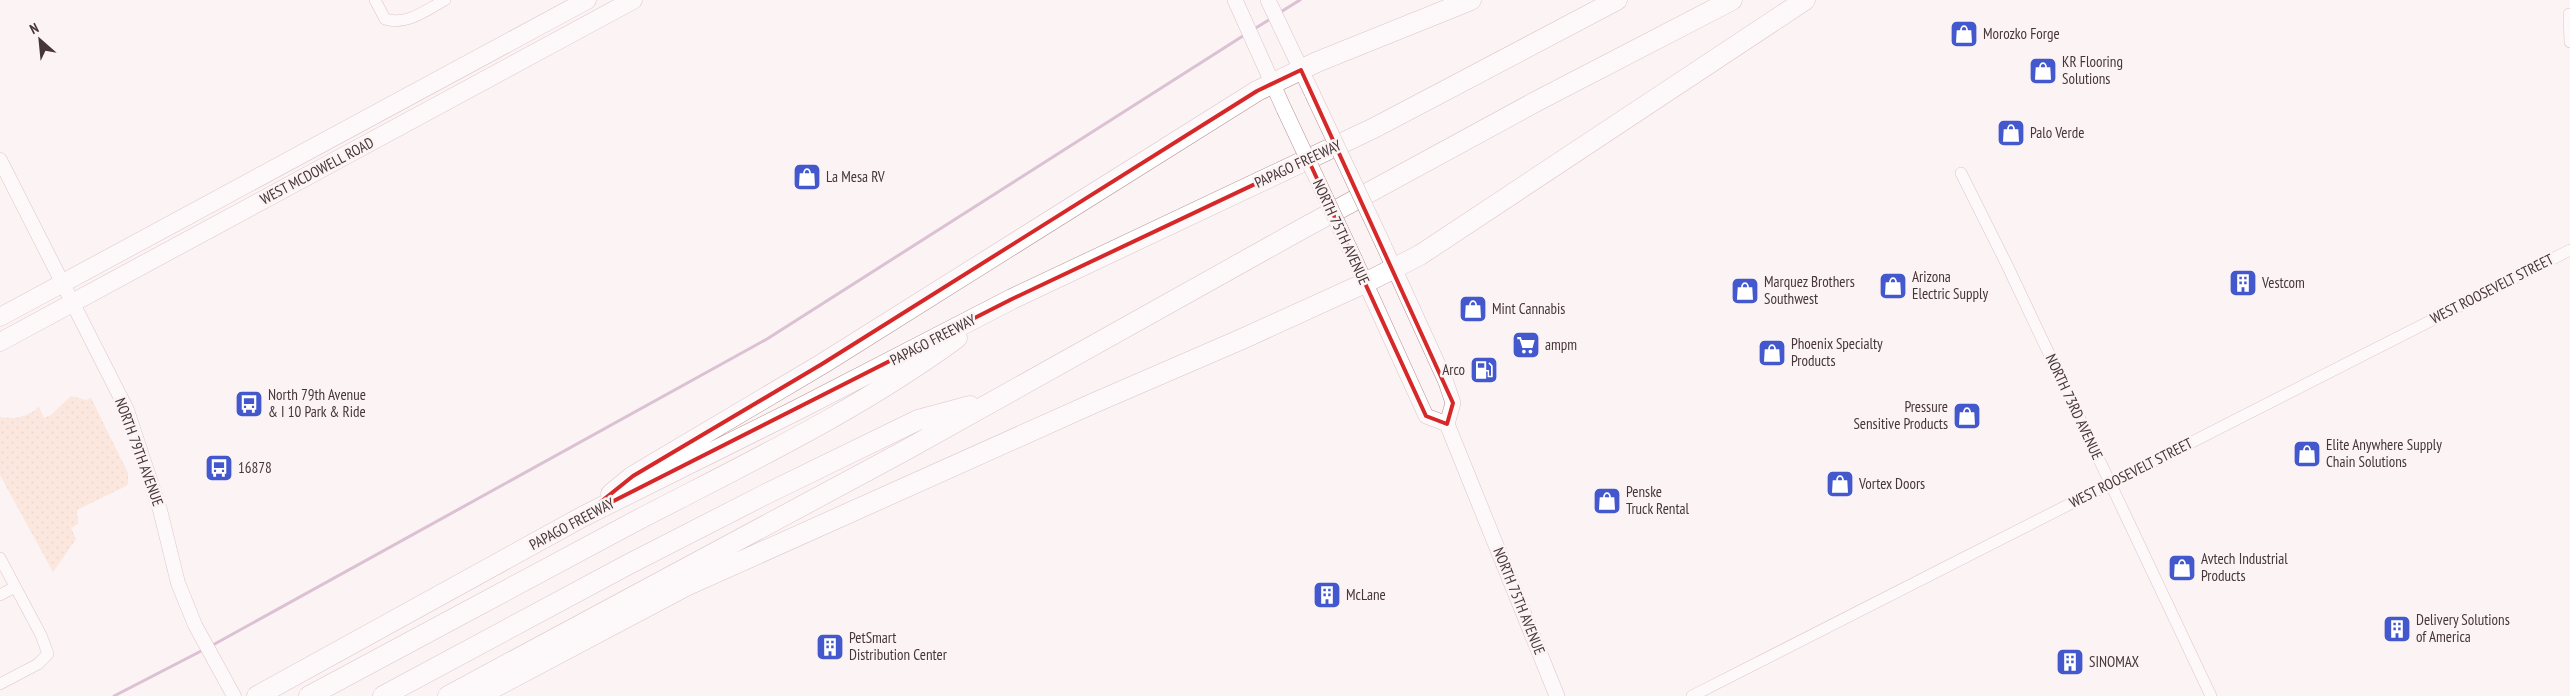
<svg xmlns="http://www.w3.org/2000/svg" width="2570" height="696" viewBox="0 0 2570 696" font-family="'PT Sans Narrow',sans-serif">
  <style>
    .grass { fill: url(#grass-dots) }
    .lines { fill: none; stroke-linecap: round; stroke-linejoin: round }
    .stream { stroke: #b486ab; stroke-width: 3 }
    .minor-casing { stroke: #b89192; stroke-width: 12 }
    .tertiary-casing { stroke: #b89192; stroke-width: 15 }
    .secondary-casing { stroke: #b89192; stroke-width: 16 }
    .primary-casing { stroke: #b89192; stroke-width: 19 }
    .motorway-casing { stroke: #b89192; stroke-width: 21 }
    .minor { stroke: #fff; stroke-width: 11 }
    .tertiary { stroke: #fff; stroke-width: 14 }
    .secondary { stroke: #fff; stroke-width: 15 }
    .primary { stroke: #fff; stroke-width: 18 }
    .motorway { stroke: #fff; stroke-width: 20 }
    .secondary-bridge-casing { stroke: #b89192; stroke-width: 16; stroke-linecap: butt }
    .secondary-bridge { stroke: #fff; stroke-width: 15 }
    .marked { fill: none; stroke: #d62828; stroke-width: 4; stroke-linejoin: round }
    .labels { text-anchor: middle; stroke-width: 5; stroke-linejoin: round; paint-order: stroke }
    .poi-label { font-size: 15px; fill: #463637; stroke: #fcf3f4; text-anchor: start }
    .street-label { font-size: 15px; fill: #463637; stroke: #fcf3f4 }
  </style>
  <defs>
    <pattern id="grass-dots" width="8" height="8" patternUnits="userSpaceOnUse" patternTransform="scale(1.25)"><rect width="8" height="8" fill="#fbd9c1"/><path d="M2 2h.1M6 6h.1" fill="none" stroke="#d8bba6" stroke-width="1.8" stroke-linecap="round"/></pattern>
  </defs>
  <rect width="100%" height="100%" fill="#fcf3f4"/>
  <path class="grass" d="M71,396L86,400L91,398L128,473V485L77,510L78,524L71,528L76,539L53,572L0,475V417C15,420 27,417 39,407L44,418L51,415Z"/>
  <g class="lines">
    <path class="stream" d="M1279,13L1300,0
      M1254,29L1272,18
      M211,646L767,339L1246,34
      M114,696L205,649"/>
    <defs>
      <path id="minor" d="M375,0L385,19C407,26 426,10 445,0
        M2569,14L2570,42
        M1961,173L2007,265L2211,696
        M0,558L41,635L48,654L38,664L0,684
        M0,595L15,587
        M1692,696L2570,250"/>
      <path id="tertiary" d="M0,160L127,410L160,510L178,583L195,625L234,696"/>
      <path id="secondary" d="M1235,0L1284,109
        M1268,0L1313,95
        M1383,244L1446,382L1453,403L1447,424L1557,696
        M1355,260L1426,416L1447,424"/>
      <path id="primary" d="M0,317L587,0
        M0,342L633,0"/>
      <path id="motorway" d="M611,494L633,476L822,364L1257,91L1317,62L1471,0
        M257,696L582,517L797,410L1012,299L1374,128L1617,0
        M309,696C417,639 524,580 632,523C743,465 856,412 957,338
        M383,696L629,564L766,494L918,420L970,406
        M448,696L906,450L1300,230L1539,100L1732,0
        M478,696L686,586L1094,403L1242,339L1365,283L1420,255L1805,0"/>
    </defs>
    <use href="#minor" class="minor-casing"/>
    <use href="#tertiary" class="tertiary-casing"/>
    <use href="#secondary" class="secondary-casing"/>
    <use href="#primary" class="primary-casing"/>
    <use href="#motorway" class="motorway-casing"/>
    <use href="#minor" class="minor"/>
    <use href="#tertiary" class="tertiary"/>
    <use href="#secondary" class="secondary"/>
    <use href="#primary" class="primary"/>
    <use href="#motorway" class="motorway"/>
    <defs>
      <path id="secondary-bridge" d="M1313,95L1383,244
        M1284,109L1355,260"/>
    </defs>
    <use href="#secondary-bridge" class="secondary-bridge-casing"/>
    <use href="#secondary-bridge" class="secondary-bridge"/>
  </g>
  <path d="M0 0H2570V696H0ZM1301,70L1453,403L1447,424L1426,416L1308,159L1012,299L582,517L633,476L822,364L1257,91Z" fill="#fcf3f4" fill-opacity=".55" fill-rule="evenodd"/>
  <path class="marked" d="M1301,70L1453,403L1447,424L1426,416L1308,159L1012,299L582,517L633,476L822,364L1257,91Z"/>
  <defs>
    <symbol id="shop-square" viewBox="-11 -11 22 22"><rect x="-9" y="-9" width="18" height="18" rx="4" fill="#4258cc" stroke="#fcf3f4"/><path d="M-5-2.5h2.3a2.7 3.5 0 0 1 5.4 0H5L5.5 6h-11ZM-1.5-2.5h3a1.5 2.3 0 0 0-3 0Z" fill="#fff"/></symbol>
    <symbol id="building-square" viewBox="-11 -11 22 22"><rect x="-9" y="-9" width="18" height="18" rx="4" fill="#4258cc" stroke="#fcf3f4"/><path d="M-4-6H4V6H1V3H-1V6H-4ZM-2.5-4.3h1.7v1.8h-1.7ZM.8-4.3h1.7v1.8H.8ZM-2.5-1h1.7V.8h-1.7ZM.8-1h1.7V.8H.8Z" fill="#fff"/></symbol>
    <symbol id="supermarket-square" viewBox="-11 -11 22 22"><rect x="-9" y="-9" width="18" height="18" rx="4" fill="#4258cc" stroke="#fcf3f4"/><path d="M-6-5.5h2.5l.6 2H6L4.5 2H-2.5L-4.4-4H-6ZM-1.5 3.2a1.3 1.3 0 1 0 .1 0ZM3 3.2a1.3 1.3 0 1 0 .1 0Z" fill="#fff"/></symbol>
    <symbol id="fuel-square" viewBox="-11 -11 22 22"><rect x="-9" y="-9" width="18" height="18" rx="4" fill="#4258cc" stroke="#fcf3f4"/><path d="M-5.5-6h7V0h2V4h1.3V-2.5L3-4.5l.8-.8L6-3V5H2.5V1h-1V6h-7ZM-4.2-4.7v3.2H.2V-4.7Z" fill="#fff"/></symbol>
    <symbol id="bus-square" viewBox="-11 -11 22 22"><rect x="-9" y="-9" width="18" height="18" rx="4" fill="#4258cc" stroke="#fcf3f4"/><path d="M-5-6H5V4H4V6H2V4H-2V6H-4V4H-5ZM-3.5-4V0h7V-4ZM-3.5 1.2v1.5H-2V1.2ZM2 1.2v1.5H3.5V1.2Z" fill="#fff"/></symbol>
  </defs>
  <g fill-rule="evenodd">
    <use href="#shop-square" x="1948" y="18" width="32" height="32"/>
    <use href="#shop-square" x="2027" y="55" width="32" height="32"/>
    <use href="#shop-square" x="1995" y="117" width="32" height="32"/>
    <use href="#shop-square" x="791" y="161" width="32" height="32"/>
    <use href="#building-square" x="2227" y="267" width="32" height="32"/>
    <use href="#shop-square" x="1877" y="270" width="32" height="32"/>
    <use href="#shop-square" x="1729" y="275" width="32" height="32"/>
    <use href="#shop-square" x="1457" y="293" width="32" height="32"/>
    <use href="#supermarket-square" x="1510" y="329" width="32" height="32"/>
    <use href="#shop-square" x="1756" y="337" width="32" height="32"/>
    <use href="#fuel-square" x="1468" y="354" width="32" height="32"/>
    <use href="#bus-square" x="233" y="388" width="32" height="32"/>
    <use href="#shop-square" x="1951" y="400" width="32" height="32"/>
    <use href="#shop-square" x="2291" y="438" width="32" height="32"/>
    <use href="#bus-square" x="203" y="452" width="32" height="32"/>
    <use href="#shop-square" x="1824" y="468" width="32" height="32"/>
    <use href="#shop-square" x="1591" y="485" width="32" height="32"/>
    <use href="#shop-square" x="2166" y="552" width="32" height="32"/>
    <use href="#building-square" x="1311" y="579" width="32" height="32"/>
    <use href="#building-square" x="2381" y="613" width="32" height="32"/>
    <use href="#building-square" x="814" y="631" width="32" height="32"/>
    <use href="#building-square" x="2054" y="646" width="32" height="32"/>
  </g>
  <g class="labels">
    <g class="poi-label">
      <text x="1983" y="39">Morozko Forge</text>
      <text x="2062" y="67">KR Flooring<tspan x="2062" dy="17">Solutions</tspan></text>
      <text x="2030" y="138">Palo Verde</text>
      <text x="826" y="182">La Mesa RV</text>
      <text x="1912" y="282">Arizona<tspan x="1912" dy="17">Electric Supply</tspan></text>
      <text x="1764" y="287">Marquez Brothers<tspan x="1764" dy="17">Southwest</tspan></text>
      <text x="2262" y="288">Vestcom</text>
      <text x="1492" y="314">Mint Cannabis</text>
      <text x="1791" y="349">Phoenix Specialty<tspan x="1791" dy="17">Products</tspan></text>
      <text x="1545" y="350">ampm</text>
      <text x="1465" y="375" text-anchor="end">Arco</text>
      <text x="268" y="400">North 79th Avenue<tspan x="268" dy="17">&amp; I 10 Park &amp; Ride</tspan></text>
      <text x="1948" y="412" text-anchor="end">Pressure<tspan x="1948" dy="17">Sensitive Products</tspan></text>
      <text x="2326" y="450">Elite Anywhere Supply<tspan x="2326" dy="17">Chain Solutions</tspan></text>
      <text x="238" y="473">16878</text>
      <text x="1859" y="489">Vortex Doors</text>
      <text x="1626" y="497">Penske<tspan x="1626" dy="17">Truck Rental</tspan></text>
      <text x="2201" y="564">Avtech Industrial<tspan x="2201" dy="17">Products</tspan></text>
      <text x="1346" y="600">McLane</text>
      <text x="2416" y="625">Delivery Solutions<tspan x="2416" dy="17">of America</tspan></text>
      <text x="849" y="643">PetSmart<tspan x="849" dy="17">Distribution Center</tspan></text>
      <text x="2089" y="667">SINOMAX</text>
    </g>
    <g class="street-label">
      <text transform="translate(1298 164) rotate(-25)" y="5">PAPAGO FREEWAY</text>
      <text transform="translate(317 171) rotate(-28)" y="5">WEST MCDOWELL ROAD</text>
      <text transform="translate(1341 232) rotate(65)" y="5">NORTH 75TH AVENUE</text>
      <text transform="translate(2492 289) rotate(-27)" y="5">WEST ROOSEVELT STREET</text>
      <text transform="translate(933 340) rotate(-27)" y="5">PAPAGO FREEWAY</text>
      <text transform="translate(2074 407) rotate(65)" y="5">NORTH 73RD AVENUE</text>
      <text transform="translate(139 452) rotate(70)" y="5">NORTH 79TH AVENUE</text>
      <text transform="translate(2131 473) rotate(-27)" y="5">WEST ROOSEVELT STREET</text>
      <text transform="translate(572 524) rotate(-28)" y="5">PAPAGO FREEWAY</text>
      <text transform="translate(1519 601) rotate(68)" y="5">NORTH 75TH AVENUE</text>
    </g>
  </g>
  <g transform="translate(40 40) rotate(333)" stroke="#fcf3f4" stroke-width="4" paint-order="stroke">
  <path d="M0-4L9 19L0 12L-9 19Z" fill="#463637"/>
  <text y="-8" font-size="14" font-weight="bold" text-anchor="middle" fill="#463637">N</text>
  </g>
</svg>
